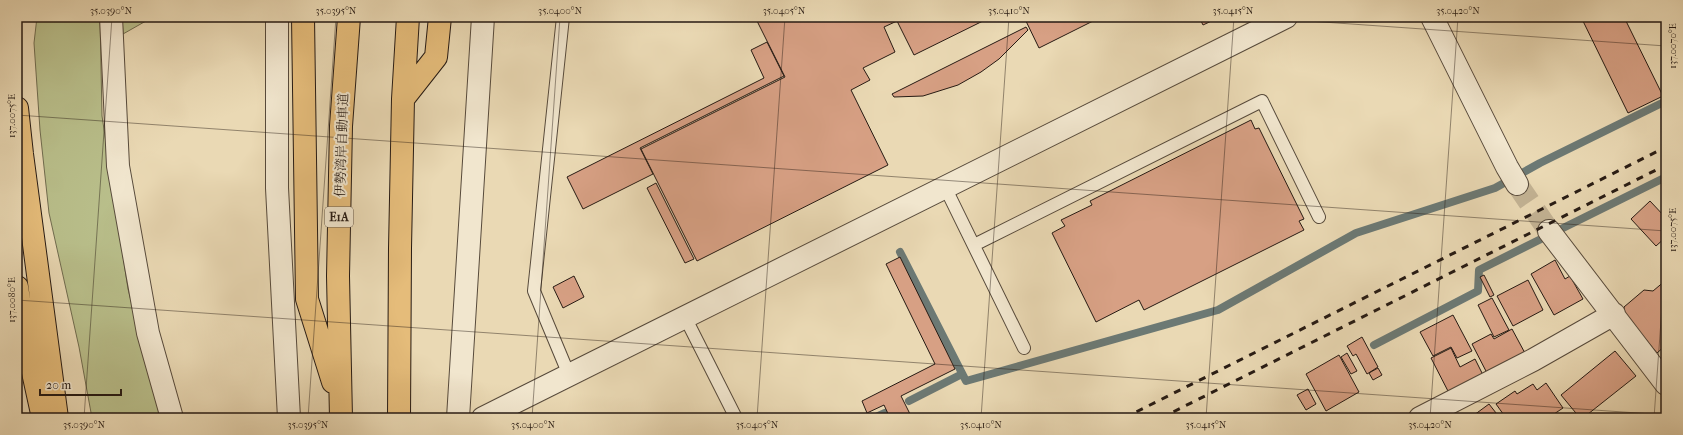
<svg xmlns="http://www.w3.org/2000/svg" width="1683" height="435" viewBox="0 0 1683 435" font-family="'IM FELL French Canon','Noto Serif JP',serif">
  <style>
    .green { fill: #b9bf8b; stroke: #706c4f }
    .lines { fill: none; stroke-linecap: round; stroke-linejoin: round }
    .stream { stroke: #6c7974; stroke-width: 8 }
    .building { fill: #d7a084; stroke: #261a13 }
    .street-tunnel { stroke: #c3b394; stroke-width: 22; stroke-dasharray: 22 11; stroke-linecap: butt }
    .lane-casing { stroke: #574a3b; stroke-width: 14 }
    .street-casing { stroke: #574a3b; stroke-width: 24 }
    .highway-casing { stroke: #261a13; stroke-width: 24 }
    .lane { stroke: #f1e6ce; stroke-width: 12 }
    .street { stroke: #f1e6ce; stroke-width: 22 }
    .highway { stroke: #e5bc7a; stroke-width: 22 }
    .rail { stroke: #261a13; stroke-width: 3; stroke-dasharray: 7 7; stroke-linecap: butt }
    .ticks { fill: none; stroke: #261a13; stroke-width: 1; stroke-opacity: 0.45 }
    .labels { text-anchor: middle; stroke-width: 4; stroke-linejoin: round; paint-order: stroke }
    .shield { fill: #f1e6ce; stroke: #63574b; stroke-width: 1 }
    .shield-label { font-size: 12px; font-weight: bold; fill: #261a13 }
    .street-label { font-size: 13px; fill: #261a13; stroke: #f1e6ce }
    .neatline { fill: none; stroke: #261a13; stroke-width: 1.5 }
    .ticks-label { font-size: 10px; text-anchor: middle; fill: #261a13 }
  </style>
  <rect width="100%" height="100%" fill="#ead9b4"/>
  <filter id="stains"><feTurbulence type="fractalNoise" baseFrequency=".005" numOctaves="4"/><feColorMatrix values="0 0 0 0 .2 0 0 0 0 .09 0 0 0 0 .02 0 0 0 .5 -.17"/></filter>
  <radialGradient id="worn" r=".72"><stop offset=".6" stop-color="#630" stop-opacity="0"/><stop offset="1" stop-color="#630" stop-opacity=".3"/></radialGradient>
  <path class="green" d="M37,17H100L102,116L128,289L161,418H92L79,347L49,213L40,130L34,43Z
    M122,17H153L123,34Z"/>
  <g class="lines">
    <path class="stream" d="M1557,231L1666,177
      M900,252L966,381L1218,310L1356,233L1495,188L1540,163L1666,101
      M1374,345L1478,291L1479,270L1541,239
      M909,401L962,374
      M874,418L885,413"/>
  </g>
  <path class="building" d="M755,17H991L914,55L897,21L884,27L895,52L863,68L870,80L851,90L888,165L697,261L641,149L785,77Z
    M1024,17H1101L1039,48Z
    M1199,17H1220L1203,25Z
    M1581,17H1624L1663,96L1628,113Z
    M1026,27L1028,30L999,59L981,72L958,85L923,96L894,97L892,94Z
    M767,42L784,76L640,148L653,174L583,209L567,177L764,78L751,50Z
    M1251,120L1255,129L1259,128L1304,219L1299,221L1304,230L1144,310L1139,300L1096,322L1052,233L1065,226L1061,220L1092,205L1090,201Z
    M656,183L694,259L685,263L647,188Z
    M1650,201L1666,218V237L1656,246L1631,219Z
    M900,257L955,369L901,396L912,418H890L884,405L867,413L862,401L935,364L886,264Z
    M1555,260L1565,279L1570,276L1583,299L1554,315L1531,274Z
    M1484,275L1494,295L1490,297L1480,277Z
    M574,276L584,297L563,308L553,287Z
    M1528,280L1543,310L1513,326L1497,296Z
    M1666,280V345L1657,353L1625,314L1624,307L1644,290L1653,291Z
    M1492,298L1509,330L1494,337L1478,305Z
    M1453,315L1472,351L1457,358L1451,347L1433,356L1420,332Z
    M1512,329L1526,355L1488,375L1472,344L1491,334L1494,339Z
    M1362,337L1378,367L1367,374L1356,354L1353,356L1347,346Z
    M1451,348L1460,367L1475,359L1484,377L1450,395L1431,358Z
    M1615,351L1636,376L1583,418H1580L1561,395Z
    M1347,353L1357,371L1351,374L1341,357Z
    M1339,355L1359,392L1326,411L1306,374Z
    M1378,368L1382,375L1373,380L1369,373Z
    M1546,383L1563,408L1548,418H1544L1541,414L1535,418H1506L1496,404L1515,391L1517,394L1533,384L1537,390Z
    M1308,389L1316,404L1306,410L1297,395Z
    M1489,404L1500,418H1470Z"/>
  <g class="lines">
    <path class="street-tunnel" d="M1517,184L1549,231"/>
    <defs>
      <path id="lane" d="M563,17L534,291L569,375
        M945,187L1024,348
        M974,245L1262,101L1319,217
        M685,317L736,418"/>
      <path id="street" d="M111,17L118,166L148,333L172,418
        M277,17V188L289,418
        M1432,17L1507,167L1517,184
        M1549,231L1666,384
        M458,418L483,17
        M483,418L1286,17
        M1420,418L1533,360L1614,314"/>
      <path id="highway" d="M303,17L307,299L333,382
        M403,99L436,57L440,17
        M17,108L22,154L57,418
        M17,287L25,336L43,418
        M341,418L338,276L341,126L349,17
        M399,418L400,248L403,99L408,17"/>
    </defs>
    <use href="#lane" class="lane-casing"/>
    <use href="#street" class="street-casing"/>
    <use href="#highway" class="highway-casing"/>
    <use href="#lane" class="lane"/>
    <use href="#street" class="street"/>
    <use href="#highway" class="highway"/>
    <path class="rail" d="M1124,418L1666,147
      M1161,418L1666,165"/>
  </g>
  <path class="ticks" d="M1251,17L1666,46M17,115L1666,231M17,300L1666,415M84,418L112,17M308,418L336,17M532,418L560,17M757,418L785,17M981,418L1009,17M1206,418L1234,17M1430,418L1458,17M1654,418L1666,251"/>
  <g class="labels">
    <rect class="shield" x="325" y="207" width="28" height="20" rx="3"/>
    <g class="shield-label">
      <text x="339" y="221">E1A</text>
    </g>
    <g class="street-label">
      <text transform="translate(341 145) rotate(-88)" y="5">伊勢湾岸自動車道</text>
    </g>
  </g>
  <rect width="1683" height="435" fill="none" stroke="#ead9b4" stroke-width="44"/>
  <path d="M40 389v6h81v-6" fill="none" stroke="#261a13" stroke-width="2"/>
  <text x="46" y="389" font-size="12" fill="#261a13" stroke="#f1e6ce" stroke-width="3" paint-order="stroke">20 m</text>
  <rect x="22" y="22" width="1639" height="391" class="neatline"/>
  <g class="ticks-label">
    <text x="111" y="14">35.0390°N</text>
    <text x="336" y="14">35.0395°N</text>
    <text x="560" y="14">35.0400°N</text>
    <text x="784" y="14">35.0405°N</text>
    <text x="1009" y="14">35.0410°N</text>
    <text x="1233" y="14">35.0415°N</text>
    <text x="1458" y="14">35.0420°N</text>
    <text transform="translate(1672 46) rotate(-90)" y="4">137.0070°E</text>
    <text transform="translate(11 116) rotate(-90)" y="4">137.0075°E</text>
    <text transform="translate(1672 230) rotate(-90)" y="4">137.0075°E</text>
    <text transform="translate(11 300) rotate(-90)" y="4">137.0080°E</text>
    <text x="84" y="428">35.0390°N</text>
    <text x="308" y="428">35.0395°N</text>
    <text x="533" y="428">35.0400°N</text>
    <text x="757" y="428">35.0405°N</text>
    <text x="981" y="428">35.0410°N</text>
    <text x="1206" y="428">35.0415°N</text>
    <text x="1430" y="428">35.0420°N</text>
  </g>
  <rect width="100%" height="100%" filter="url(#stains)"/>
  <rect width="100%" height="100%" fill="url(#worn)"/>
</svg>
